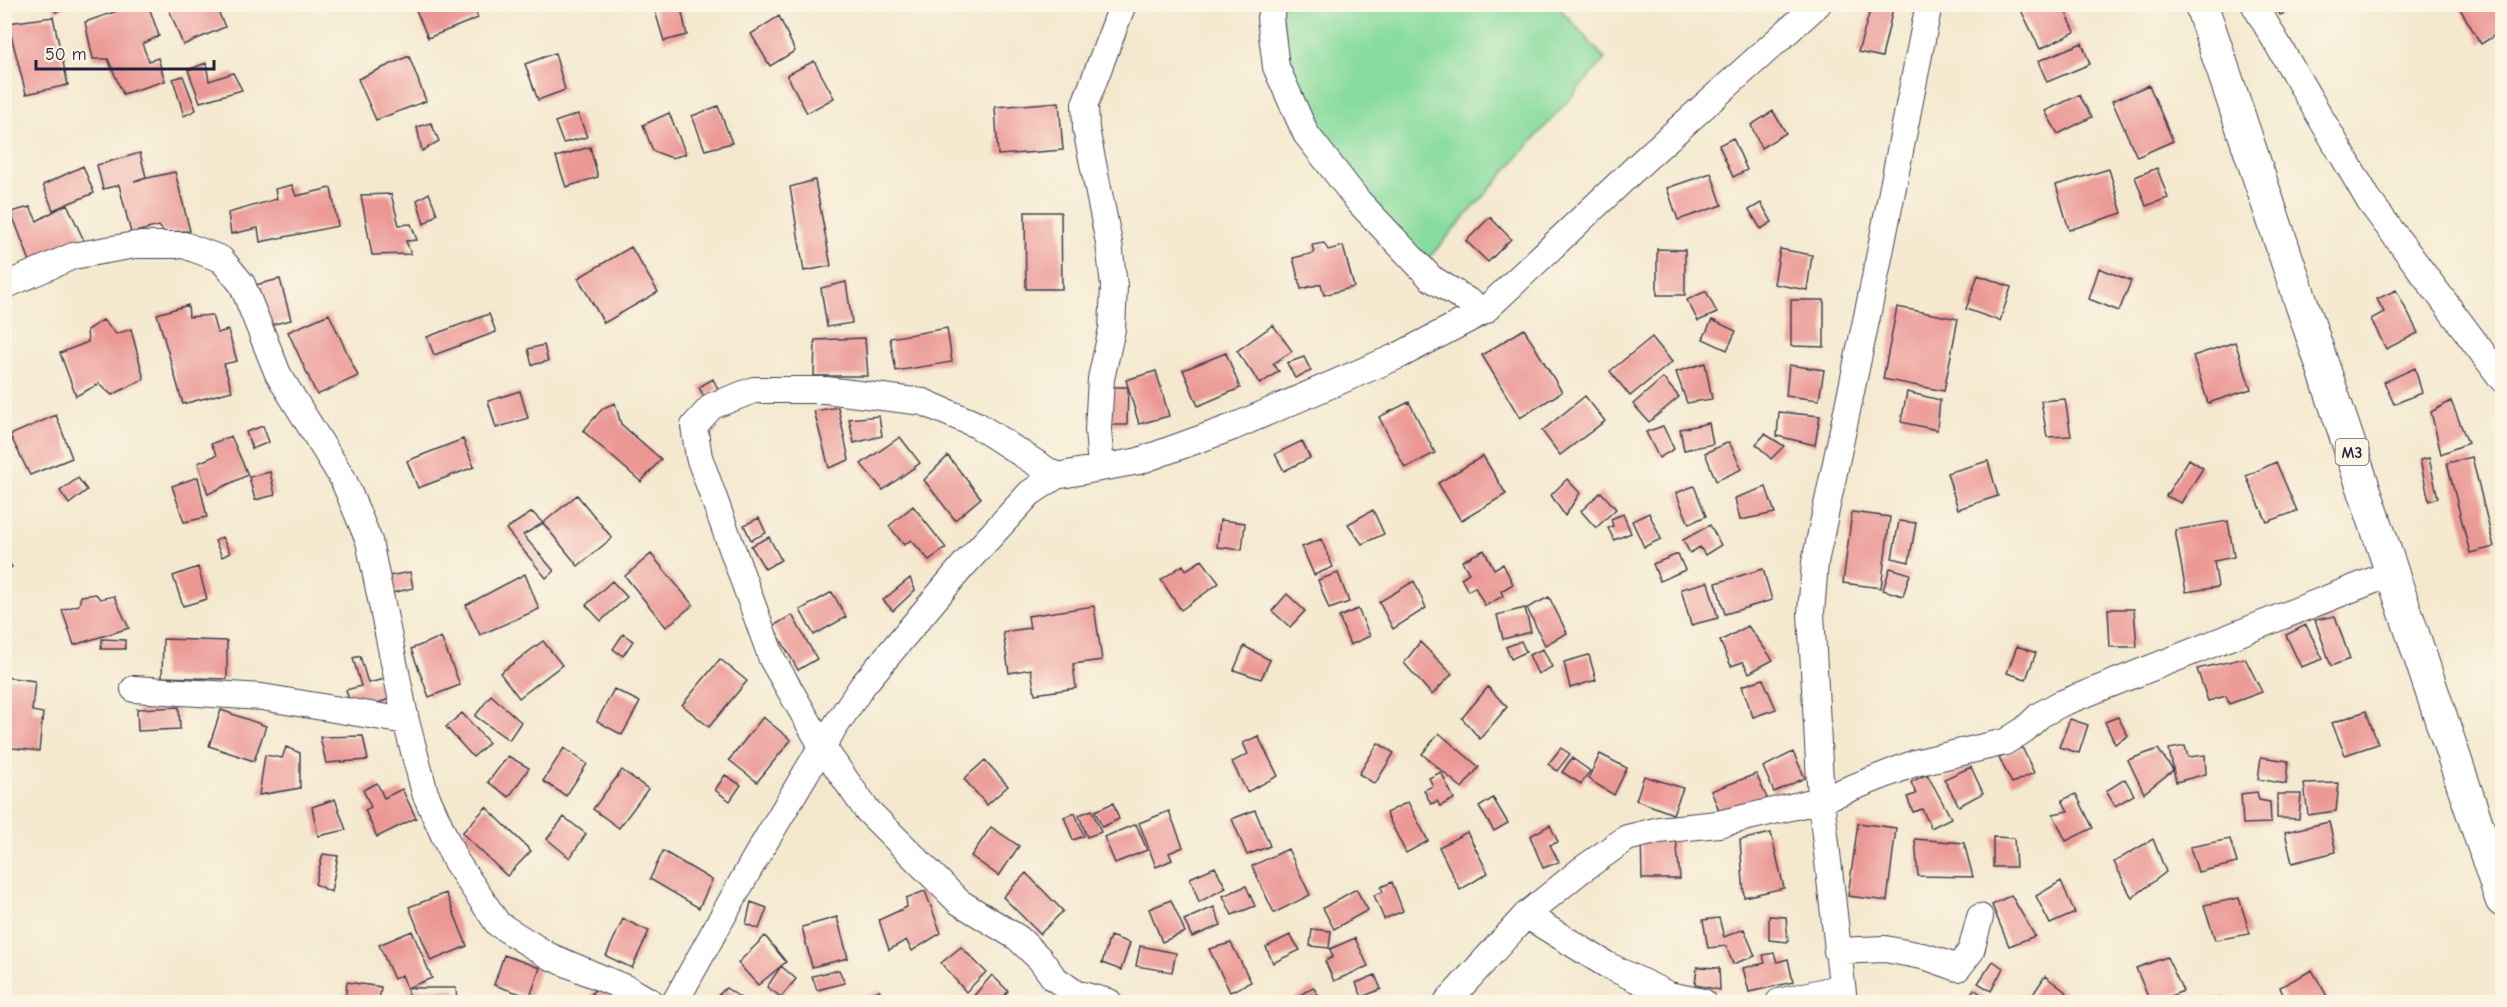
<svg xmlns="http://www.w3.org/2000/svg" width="2507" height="1007" viewBox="0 0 2507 1007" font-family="'Comic Neue',sans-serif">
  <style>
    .green { fill: #87db9e; stroke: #547e6c; stroke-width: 1.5 }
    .building { fill: #eb9895 }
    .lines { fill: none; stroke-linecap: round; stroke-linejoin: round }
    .street-casing { stroke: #424051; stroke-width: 28 }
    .highway-casing { stroke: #424051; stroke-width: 35 }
    .street { stroke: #fff; stroke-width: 26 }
    .highway { stroke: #fff; stroke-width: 33 }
    .labels { text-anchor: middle; stroke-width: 6; stroke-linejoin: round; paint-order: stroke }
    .shield { fill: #fcf5e5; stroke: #63616e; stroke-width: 1.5 }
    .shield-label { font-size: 16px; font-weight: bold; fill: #22223b }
  </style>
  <rect width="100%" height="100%" fill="#fcf5e5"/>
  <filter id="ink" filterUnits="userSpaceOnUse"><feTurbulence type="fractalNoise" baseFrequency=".0167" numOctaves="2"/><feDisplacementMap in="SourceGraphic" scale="12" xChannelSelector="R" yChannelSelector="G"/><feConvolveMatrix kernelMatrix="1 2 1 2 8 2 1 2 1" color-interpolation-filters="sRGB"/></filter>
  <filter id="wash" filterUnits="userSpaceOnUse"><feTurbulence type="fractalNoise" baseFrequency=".008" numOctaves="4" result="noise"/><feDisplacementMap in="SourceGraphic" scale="24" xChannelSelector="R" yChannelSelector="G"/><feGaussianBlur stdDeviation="1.35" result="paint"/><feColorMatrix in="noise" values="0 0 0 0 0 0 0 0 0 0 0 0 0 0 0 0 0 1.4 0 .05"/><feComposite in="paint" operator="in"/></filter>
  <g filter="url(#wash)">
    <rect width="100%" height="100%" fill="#f4e9cf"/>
    <path class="green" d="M1281,5H1557L1605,59L1420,268L1303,120L1272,23Z"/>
    <g id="blocks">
      <path class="building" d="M51,4H70L56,12Z
        M121,4H148L159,36L142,44L149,61L158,58L165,81L123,94L108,59H93L85,22L123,9Z
        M167,4H215L225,27L183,45Z
        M424,4H473L478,18L428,38L415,8Z
        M653,4H680L687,35L664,41Z
        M1872,4H1894L1882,57L1858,52Z
        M2027,4H2062L2075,32L2040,49L2020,8Z
        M2289,4L2292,10L2280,15L2276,6Z
        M2457,4H2502V31L2481,44Z
        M779,16L795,51L770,66L751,34Z
        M53,17L68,85L26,94L8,23Z
        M2082,43L2090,64L2047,82L2038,61Z
        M555,53L565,90L538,100L525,64Z
        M409,56L426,101L376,120L358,79Z
        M814,61L834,98L807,113L787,75Z
        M206,63L209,81L233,73L242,90L200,102L188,70Z
        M183,76L196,110L184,116L173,79Z
        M2149,85L2173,141L2137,157L2112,101Z
        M2079,95L2092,117L2058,134L2045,111Z
        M1059,102L1063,150L998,155L995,107Z
        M718,106L732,143L705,150L692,116Z
        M1773,111L1786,133L1761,148L1751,125Z
        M669,113L686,154L672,158L653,151L643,125Z
        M578,114L587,137L563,143L555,122Z
        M431,123L439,141L422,151L417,127Z
        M1733,138L1747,170L1733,177L1719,145Z
        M590,147L598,177L566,187L556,157Z
        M140,153L146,177L134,181L175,172L190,231L164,232L159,226L131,233L119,185L103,189L97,165Z
        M83,166L94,193L67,204L86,245L30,261L11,212L30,207L37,221L67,204L53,210L43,185Z
        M2157,168L2168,198L2146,206L2135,177Z
        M2109,169L2122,213L2069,230L2056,185Z
        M1711,173L1722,205L1678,220L1667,188Z
        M815,180L831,266L804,271L790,187Z
        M292,185L296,196L331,188L338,226L260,242L258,228L231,234L228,213L277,199L275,189Z
        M429,193L437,214L424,224L417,200Z
        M391,194L399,225L411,224L417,240L406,241L411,254L372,255L361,195Z
        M1761,203L1772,222L1761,229L1749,210Z
        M1025,212H1061L1062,289H1026Z
        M1490,217L1511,239L1488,262L1466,241Z
        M1324,243L1328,250L1343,246L1354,287L1324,295L1321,284L1301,289L1293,258L1314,253L1312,245Z
        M631,247L658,292L604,323L578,278Z
        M1657,249L1685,250V295H1657Z
        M1780,249L1812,255L1807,290L1774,284Z
        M2099,268L2131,281L2119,311L2089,299Z
        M1978,275L2011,287L2000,321L1966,309Z
        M280,279L291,320L266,326L255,285Z
        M846,282L852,323L827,327L821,288Z
        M2396,290L2418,333L2386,349L2371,319L2384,312L2377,299Z
        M1706,291L1717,313L1698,321L1687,300Z
        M1791,300H1824V347L1791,346Z
        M188,305L189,317L212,315L217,333L228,330L237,361L224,364L232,391L183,404L157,314Z
        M1897,307L1958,319L1944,391L1883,379Z
        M329,314L358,376L317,395L288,332Z
        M489,314L496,332L434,355L427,337Z
        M103,320L116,334L131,329L144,379L112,395L99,384L76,396L60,353L88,342L87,330Z
        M1712,320L1736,331L1727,350L1703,339Z
        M1273,325L1292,351L1273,364L1279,371L1260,384L1237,351Z
        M947,328L952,362L896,371L890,338Z
        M1524,329L1562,392L1520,418L1482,355Z
        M1652,337L1672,362L1630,396L1610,371Z
        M865,338L868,376H814L815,340Z
        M2235,342L2251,389L2208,403L2193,356Z
        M544,345L548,361L532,365L528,349Z
        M1226,353L1240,388L1198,406L1183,370Z
        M1304,357L1311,371L1295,378L1287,363Z
        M1705,363L1712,399L1687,403L1676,372Z
        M1789,365L1824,370L1819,400L1786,396Z
        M2415,368L2422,393L2394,404L2384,382Z
        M1156,371L1169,416L1139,424L1126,380Z
        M1663,378L1679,397L1649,422L1633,404Z
        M713,379L718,389L704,397L699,387Z
        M1108,387H1128L1127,425H1107Z
        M520,391L528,418L496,428L488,401Z
        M1907,392L1940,400L1937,430L1901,422Z
        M1585,396L1605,421L1560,455L1542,431Z
        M2065,399L2071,436L2047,437L2041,401Z
        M2451,401L2468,443L2441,454L2431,412Z
        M1409,402L1435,453L1405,468L1379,417Z
        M615,403L621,424L661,459L641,482L583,431L603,408Z
        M838,407L849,460L829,468L814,411Z
        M1779,412L1820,416L1815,445L1777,436Z
        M56,415L72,458L30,475L10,435Z
        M879,416L882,436L854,443L849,419Z
        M1709,423L1713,444L1684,450L1680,429Z
        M263,426L269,442L252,449L246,432Z
        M1663,426L1674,449L1659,458L1646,432Z
        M1765,434L1784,446L1771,459L1756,444Z
        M231,436L248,475L208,494L198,463L217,455L211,444Z
        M900,437L920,463L883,490L861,464Z
        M463,439L474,467L418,488L407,461Z
        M1302,441L1310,458L1284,471L1275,454Z
        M1729,442L1742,469L1716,481L1705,453Z
        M948,456L981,498L955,520L924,480Z
        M1483,456L1506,494L1461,521L1438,483Z
        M2472,457L2494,547L2470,553L2447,463Z
        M2429,458L2438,498L2429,501L2420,460Z
        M2189,459L2203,468L2181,503L2166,496Z
        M1988,461L1998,496L1958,509L1947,473Z
        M2276,462L2297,511L2267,522L2246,476Z
        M270,472L275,495L255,500L249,477Z
        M198,477L207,517L184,522L172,486Z
        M78,478L87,490L69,504L60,491Z
        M1567,479L1580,493L1565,516L1551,495Z
        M1694,486L1706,516L1689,524L1676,493Z
        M1766,487L1775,513L1740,520L1735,498Z
        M1601,492L1616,509L1596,528L1581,511Z
        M577,495L612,538L578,566L543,523Z
        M913,506L946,548L929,560L911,540L904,545L889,526Z
        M1373,510L1384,534L1362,544L1348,524Z
        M532,512L543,523L523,535L554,571L546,578L506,529Z
        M1852,512L1890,517L1881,588L1843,583Z
        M1649,513L1661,539L1644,547L1632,521Z
        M1623,514L1631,533L1614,540L1608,528L1613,526L1611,519Z
        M759,518L766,533L751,540L744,525Z
        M1220,520L1245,523L1242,550L1217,547Z
        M1899,521L1916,523L1909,562L1892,558Z
        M2228,521L2234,557L2214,561L2218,587L2186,592L2175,530Z
        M1710,525L1721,545L1705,555L1700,547L1690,553L1683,540Z
        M222,537L230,553L222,557L215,541Z
        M769,537L781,560L765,569L751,546Z
        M1321,539L1333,567L1314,575L1302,547Z
        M1484,550L1494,569L1503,564L1513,584L1501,591L1503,596L1485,606L1475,587L1468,591L1461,578L1469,573L1462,561Z
        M651,554L693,605L666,627L625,576Z
        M1678,554L1685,570L1660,581L1653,564Z
        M4,556L12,567L4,571Z
        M1202,560L1219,583L1181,610L1161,580L1183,565L1186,570Z
        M198,567L207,599L183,606L173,576Z
        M1890,568L1910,574L1903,596L1883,590Z
        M1763,569L1772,600L1725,614L1716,583Z
        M410,572L413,588L392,593L388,576Z
        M1338,573L1349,602L1329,609L1318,580Z
        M525,574L539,609L480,635L466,605Z
        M910,578L915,590L893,611L883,600Z
        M612,581L627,597L601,621L586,605Z
        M1414,581L1426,608L1393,629L1379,602Z
        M1708,582L1718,618L1691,625L1681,589Z
        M832,592L846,617L814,635L800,610Z
        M96,594L100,599L114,596L129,628L74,645L62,610L79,605L81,596Z
        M1287,594L1305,611L1290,627L1272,611Z
        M1549,597L1567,633L1545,645L1527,608Z
        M1094,606L1102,660L1073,664L1076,688L1035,694L1031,669L1009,673L1003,632L1030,628L1028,616Z
        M1525,608L1531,632L1503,639L1497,615Z
        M1358,609L1370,636L1350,645L1339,617Z
        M2108,609H2134L2137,647H2110Z
        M792,615L817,659L798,670L773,626Z
        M2335,616L2350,659L2331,666L2315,620Z
        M2306,625L2323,659L2301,667L2286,635Z
        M1748,626L1773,660L1749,673L1743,662L1731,666L1720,641Z
        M623,634L633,641L623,656L613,649Z
        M441,637L460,685L429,697L411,649Z
        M102,639L125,640V649H101Z
        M163,639L227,641V679L162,677Z
        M543,641L562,665L519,698L500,673Z
        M1521,641L1526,652L1511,659L1506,647Z
        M1420,642L1452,674L1432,695L1404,663Z
        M1244,646L1270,660L1261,679L1234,670Z
        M2017,646L2036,653L2026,679L2007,673Z
        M1543,649L1552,667L1538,674L1529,655Z
        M1589,655L1596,680L1570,688L1564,662Z
        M360,656L368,683L385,679L390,699L352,711L346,690L361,686L353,658Z
        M2245,658L2262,692L2229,704L2226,696L2208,701L2197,669Z
        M720,659L747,681L709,727L682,705Z
        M4,677L35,681L32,711L43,713L39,751L4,747Z
        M1763,679L1776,709L1753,717L1742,686Z
        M1488,687L1507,707L1480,739L1462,718Z
        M614,689L640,702L622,735L597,721Z
        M491,695L521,722L509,740L475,716Z
        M179,707L180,729L138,731L137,709Z
        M221,710L266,726L254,761L209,746Z
        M2366,711L2378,744L2345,755L2332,723Z
        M462,713L489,743L473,757L446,727Z
        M763,717L791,740L757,782L729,760Z
        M2118,717L2128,736L2115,744L2105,722Z
        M2070,719L2088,725L2079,753L2059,747Z
        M1439,733L1479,767L1462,788L1422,754Z
        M363,736L368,760L326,763L320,737Z
        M1258,736L1278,776L1247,792L1232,762L1248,754L1243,743Z
        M1378,743L1394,753L1375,784L1359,774Z
        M2185,746L2188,757L2205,755L2206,774L2176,782L2169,749Z
        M286,747L300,753V788L259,795L265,755L282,758Z
        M2022,747L2034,773L2012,783L1999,758Z
        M564,748L587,764L566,796L543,781Z
        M1561,748L1570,754L1557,771L1548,764Z
        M2158,749L2173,770L2144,793L2128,760Z
        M1793,752L1805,778L1774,792L1763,767Z
        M1600,754L1627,768L1614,795L1588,779Z
        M508,756L529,768L509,797L488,782Z
        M2261,757L2288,761L2286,784L2258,779Z
        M1572,758L1590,771L1581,784L1562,772Z
        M985,760L1008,786L987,805L964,779Z
        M1971,767L1983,793L1959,806L1944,779Z
        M622,770L648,789L619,828L593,809Z
        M1441,772L1454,799L1440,806L1437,801L1431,804L1424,790L1433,786L1429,778Z
        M1756,774L1768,800L1721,815L1711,791Z
        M1927,774L1951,818L1931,828L1922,809L1913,812L1907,797L1916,794L1911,782Z
        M725,775L741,785L730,801L715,790Z
        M1644,776L1683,788L1673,814L1636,800Z
        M2125,779L2134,795L2115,806L2106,791Z
        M377,783L384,798L402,789L416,818L377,837L365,810L371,807L363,790Z
        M2339,783L2336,811L2308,815L2304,784Z
        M2257,792L2259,800L2270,802L2271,823L2243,824L2241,794Z
        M2076,794L2093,828L2066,841L2053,814L2068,811L2062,800Z
        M2277,794H2301L2299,819L2277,818Z
        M1493,798L1508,823L1494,831L1479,807Z
        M335,799L346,830L318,836L312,807Z
        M1408,802L1428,841L1406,853L1386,813Z
        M1113,803L1119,819L1102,827L1095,811Z
        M486,807L531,851L507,876L462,833Z
        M1092,810L1101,832L1087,837L1079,815Z
        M1255,810L1270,846L1247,855L1232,819Z
        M1169,811L1183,847L1169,853L1172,860L1156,867L1139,823Z
        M1075,813L1084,836L1073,840L1064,817Z
        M564,817L586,834L570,858L547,839Z
        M2329,822L2336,852L2292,863L2285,832Z
        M1858,823L1896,828L1887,901L1848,896Z
        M1136,824L1147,850L1115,863L1104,837Z
        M1550,825L1558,842L1550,845L1559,862L1543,868L1530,836Z
        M991,827L1019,846L999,876L971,856Z
        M1467,832L1488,873L1460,890L1439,847Z
        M1771,833L1784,888L1744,897L1740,840Z
        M1641,834L1676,837L1680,879H1642Z
        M1993,837L2014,838L2016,867H1993Z
        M1915,839L1964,843L1973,877L1918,876Z
        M2153,839L2166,872L2132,898L2114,862Z
        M2230,839L2237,863L2198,872L2190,847Z
        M1288,849L1310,895L1274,913L1252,866Z
        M663,851L712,880L699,908L650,879Z
        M323,854L338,856L331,892L315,884Z
        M1215,867L1226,888L1199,902L1190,878Z
        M1026,873L1063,911L1040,934L1003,897Z
        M2061,881L2075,913L2050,924L2036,896Z
        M1392,882L1403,911L1384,919L1374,895L1383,892L1381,887Z
        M1246,886L1255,906L1232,915L1223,896Z
        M1356,889L1368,910L1334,929L1323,908Z
        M925,891L941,933L912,951L906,940L889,950L879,920L907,907L906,898Z
        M446,893L467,946L431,961L409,907Z
        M2011,895L2035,936L2009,946L1992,905Z
        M2239,898L2250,934L2215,940L2204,905Z
        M1171,900L1185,932L1162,942L1149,909Z
        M751,902L767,908L759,929L746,924Z
        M1214,907L1221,925L1192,937L1184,920Z
        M1769,916L1786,917L1788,942L1769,940Z
        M837,917L848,958L812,967L802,927Z
        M1719,918L1724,937L1744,929L1755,956L1733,964L1726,946L1708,948L1703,920Z
        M623,919L649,931L632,968L606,956Z
        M1312,929L1331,931L1329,948L1310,946Z
        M412,931L432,978L407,988L402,975L394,979L379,945Z
        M1290,935L1300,950L1273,963L1266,947Z
        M765,936L786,962L758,985L738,963Z
        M1110,936L1130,943L1121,970L1102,963Z
        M1355,938L1368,966L1334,981L1325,961L1333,957L1330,949Z
        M1231,943L1251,982L1230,992L1209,949Z
        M1140,946L1176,953L1172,972L1136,966Z
        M961,947L986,972L966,992L941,963Z
        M1774,953L1777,962L1788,959L1793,982L1749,992L1743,968L1765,963L1763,955Z
        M504,955L540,968L530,997L494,985Z
        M2167,957L2183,991L2156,1002H2150L2136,968Z
        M1993,961L2003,968L1991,991L1978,983Z
        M781,966L796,979L781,997L767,987Z
        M1697,967L1719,968L1720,990L1695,985Z
        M839,970L845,983L817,990L812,976Z
        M2312,970L2328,998L2319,1002H2286L2280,987Z
        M992,975L1008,991L1000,1002H975L971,999Z
        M1375,975L1381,989L1362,997L1356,983Z
        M2045,976L2067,993L2061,1002H2028Z
        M347,982L381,987L379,1002H345Z
        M597,986L622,1002H586Z
        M1313,987L1323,1002H1289Z
        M407,988H456L457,1002H409Z
        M726,988L747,1002H711Z
        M1974,989L1989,1000L1988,1002H1966Z
        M879,990L888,1002H868L865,998Z
        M2220,997L2222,1002H2209Z"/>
    </g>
  </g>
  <g filter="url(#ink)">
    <use href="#blocks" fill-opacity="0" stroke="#424051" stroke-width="1.5"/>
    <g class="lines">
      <defs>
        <path id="street" d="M1275,4L1270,18L1276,67L1306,134L1359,202L1431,278L1484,311
          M2254,4L2370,202L2502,379
          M4,286L73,256L135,245H184L221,259L242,284L278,374L343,479L369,541L406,721L425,793L455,860L498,924L549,956L630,990L651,1002
          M1101,468L1098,429L1101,379L1112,329L1114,286L1109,243L1086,129L1085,104L1123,4
          M1056,476L977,425L923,402L826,390H754L712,406L694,426L699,457L772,659L822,746L866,809L959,902L1018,938L1040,959L1054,978L1075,993L1109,1002
          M134,689L262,697L406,721
          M1526,915L1607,965L1669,995L1703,1002
          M1837,951L1885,949L1927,957L1958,968L1971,951L1980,917
          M675,1002L753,862L822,746L863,685L962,567L1030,493L1056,476L1139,461L1233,427L1400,355L1484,311L1643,161L1818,4
          M1447,1002L1526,915L1580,871L1627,838L1659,830L1718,824L1821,800L1915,763L2005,742L2024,730L2040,715L2060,704L2392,573
          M1779,1002L1842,987
          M1844,1002L1821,800L1811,613L1815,562L1874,283L1929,4"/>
        <path id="highway" d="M2201,4L2502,900"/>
      </defs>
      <use href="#street" class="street-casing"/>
      <use href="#highway" class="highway-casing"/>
      <use href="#street" class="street"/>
      <use href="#highway" class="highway"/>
    </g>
  </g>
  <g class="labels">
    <rect class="shield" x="2335.5" y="439" width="33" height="26" rx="4.5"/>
    <g class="shield-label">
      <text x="2352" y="458">M3</text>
    </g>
  </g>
  <rect width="2507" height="1007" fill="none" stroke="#fcf5e5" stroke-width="24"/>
  <path d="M36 60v9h178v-9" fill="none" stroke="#22223b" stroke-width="3"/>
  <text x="45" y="60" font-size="18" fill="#22223b" stroke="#fcf5e5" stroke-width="4.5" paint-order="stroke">50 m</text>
</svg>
